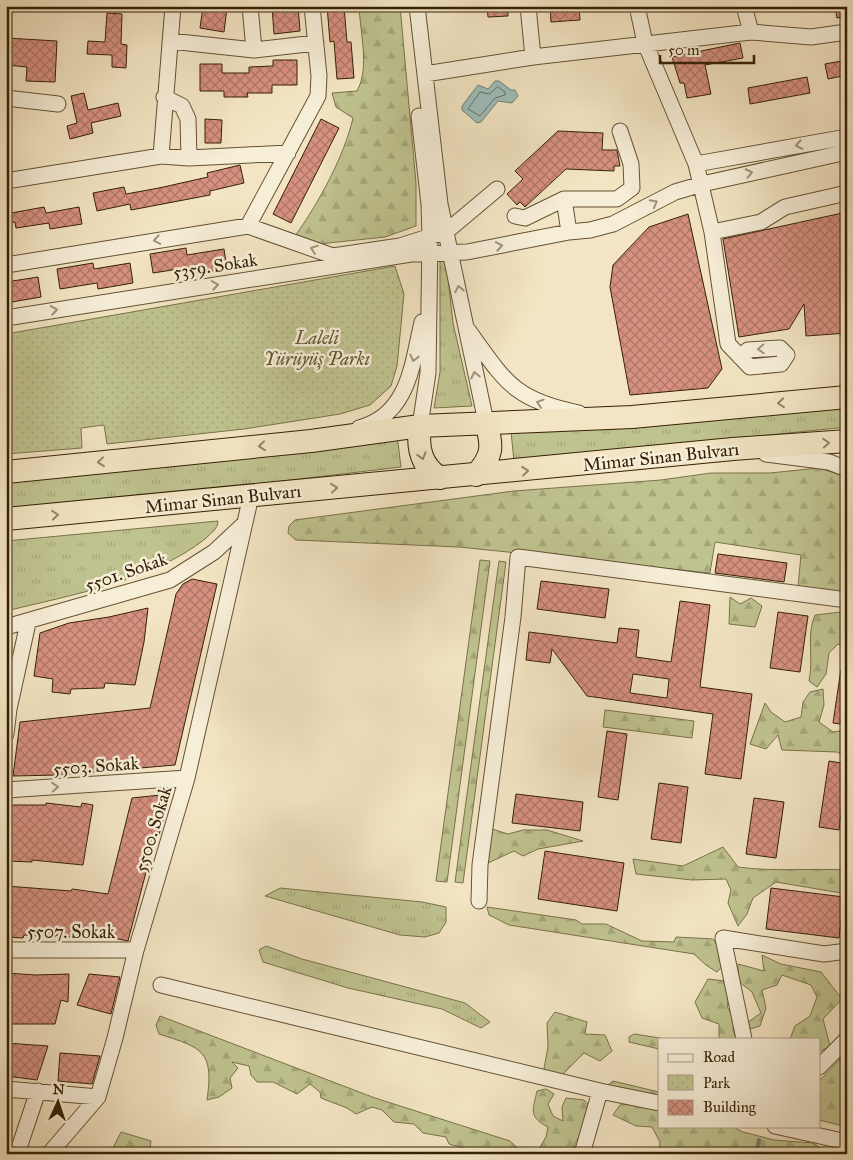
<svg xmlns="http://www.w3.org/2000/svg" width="853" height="1160" viewBox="0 0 853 1160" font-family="'IM FELL Great Primer',serif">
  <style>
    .grass { fill: url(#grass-tufts); stroke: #7a724a }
    .forest { fill: url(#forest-firs); stroke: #7a724a }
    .park { fill: url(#park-dots); stroke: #7a724a }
    .water { fill: #9dbdbb; stroke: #737f72 }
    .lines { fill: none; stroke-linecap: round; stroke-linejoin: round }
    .shore { stroke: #696f60; stroke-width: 1 }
    .stream { stroke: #737f72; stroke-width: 4 }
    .building { fill: url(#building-cross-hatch); stroke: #352105; fill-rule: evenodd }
    .minor-casing { stroke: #645234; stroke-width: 17 }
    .highway-casing { stroke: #352105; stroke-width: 24 }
    .minor { stroke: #f7eed8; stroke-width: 15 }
    .highway { stroke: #f3e5c3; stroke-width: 22 }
    .oneway { stroke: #a09279 }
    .oneway2 { stroke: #948364 }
    .labels { text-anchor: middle; stroke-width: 5; stroke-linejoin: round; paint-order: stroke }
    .street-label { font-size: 18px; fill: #352105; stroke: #f7eed8 }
    .park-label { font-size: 18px; font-style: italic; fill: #5e522f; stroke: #f7eed8 }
  </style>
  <defs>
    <pattern id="grass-tufts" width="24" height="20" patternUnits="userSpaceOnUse" patternTransform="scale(1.25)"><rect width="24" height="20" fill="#bfc390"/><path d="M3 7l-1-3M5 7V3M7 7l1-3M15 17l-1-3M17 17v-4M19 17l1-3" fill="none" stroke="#a5a77b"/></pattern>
    <pattern id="forest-firs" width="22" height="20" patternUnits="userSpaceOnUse" patternTransform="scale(1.25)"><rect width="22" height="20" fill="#bfc390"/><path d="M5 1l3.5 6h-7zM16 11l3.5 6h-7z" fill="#a5a77b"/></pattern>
    <pattern id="park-dots" width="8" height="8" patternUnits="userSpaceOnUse" patternTransform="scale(1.25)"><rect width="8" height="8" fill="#bfc390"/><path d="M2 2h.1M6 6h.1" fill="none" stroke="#a5a77b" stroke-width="1.8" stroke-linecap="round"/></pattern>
    <pattern id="building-cross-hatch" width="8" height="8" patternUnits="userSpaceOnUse" patternTransform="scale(1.25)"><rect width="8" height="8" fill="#d79180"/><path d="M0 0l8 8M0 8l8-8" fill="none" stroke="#af7667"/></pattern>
  </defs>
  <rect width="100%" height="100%" fill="#f3e5c3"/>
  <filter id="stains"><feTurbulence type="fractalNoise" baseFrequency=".004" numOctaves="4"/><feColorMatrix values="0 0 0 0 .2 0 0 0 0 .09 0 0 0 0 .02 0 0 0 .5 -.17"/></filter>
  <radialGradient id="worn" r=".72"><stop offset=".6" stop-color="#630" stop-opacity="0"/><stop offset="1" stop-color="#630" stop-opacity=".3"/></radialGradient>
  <path class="grass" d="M440,259H446L453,323L472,406L434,408L440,372Z
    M847,406V427L514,461L511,432Z
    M397,435L401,467L257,484L6,508V481Z
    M218,521C218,529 210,534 205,539C152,581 71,595 6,611V541Z
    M280,888L422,902L446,907V922L439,933L425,937L400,935L265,896Z
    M266,946L302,959L465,1003L490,1022L481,1028L442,1009L348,988L263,962L259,950Z"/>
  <path class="forest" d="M359,6H400L416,183V226L385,237L319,244L295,236C318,204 344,157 353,118L336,107L332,93L357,91C370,68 360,32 359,6Z
    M819,468L847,477V594L798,587L801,555L715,542L710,573L459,547L296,540L288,533L289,526L295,520L514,491L661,480L711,473H770Z
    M480,560L490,561L447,882L436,881Z
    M499,561L506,562L463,883L455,882Z
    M730,597L740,604L751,598L762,606L755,627L729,624Z
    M841,612L847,624V647L838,644L829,653L826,674L817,687L809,681C814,659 806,635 815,615Z
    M823,689L824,705L819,722L833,732L847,730V757L837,752L782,750L778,735L766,749L750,744L765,703L771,712L785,722L801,717L803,702L810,692Z
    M605,710L694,721L692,738L603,727Z
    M492,829L508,834L523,830H547L583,841L538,849L523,856L514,851L488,863L481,845Z
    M723,847L738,867C774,872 810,868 847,870V894L776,882L753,898L747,914L738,926L728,903L731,890L726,879L692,880L636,874L633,859L683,866Z
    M487,907L576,920L582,924H606L642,941L674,942L676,937L713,939L721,951L725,963L717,972L706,965L694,954L509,925L489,915Z
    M762,955L781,964L821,972L842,999L823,1019L830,1046L819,1052V1039H790L795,1026L810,1016L817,997L811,985L782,975L777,985L762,990L766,1008L760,1026L747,1030V1023L761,1013L752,992L738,981V964L764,971Z
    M708,979L725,981L730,992L727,1007L735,1019L733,1029L736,1039H719V1024L702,1018L695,1002Z
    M555,1012L587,1022L585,1034L605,1035L612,1051L600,1061L584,1053L561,1076L543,1074L548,1047L547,1023Z
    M160,1016L375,1098L510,1141L524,1154H486L449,1144L446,1137L423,1133L414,1124L394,1122L382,1110L372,1107L356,1114L347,1108L321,1098L320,1092L310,1084L297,1094L273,1082H257L251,1075L249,1066L232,1062L238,1068L230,1078L232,1088L219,1097L207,1100C214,1051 203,1048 159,1034L156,1025Z
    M634,1034L666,1039H659V1049L629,1042V1037Z
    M847,1052V1127L819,1120V1081Z
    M613,1081L659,1092V1097L608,1085Z
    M546,1089L554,1094L548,1104L553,1116L563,1121L562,1107L566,1098L584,1100L589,1105L584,1130L575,1143L574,1154H536L546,1137L548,1127C528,1117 533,1109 537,1091Z
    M640,1103L659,1111V1126H731L743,1132L774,1140L813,1143L830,1154H728L719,1149L703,1150L701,1154H659L660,1142L652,1127L636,1126L613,1115L620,1105Z
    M121,1132L151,1141L150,1148L160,1154H110Z"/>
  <path class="park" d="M395,266L404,294L397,366L391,386L370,405L340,414L244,429L107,444L104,425L81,428L82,448L6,454V334Z"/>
  <path class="water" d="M495,81H499L511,90H515L518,96L512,103L498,101L481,122L477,123L462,110V106L478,85L488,89Z"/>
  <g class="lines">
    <path class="shore" d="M498,87L505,92V95L495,98L480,116L468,109L480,92L489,94Z"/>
    <path class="stream" d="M756,1154L759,1140"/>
  </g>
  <path class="building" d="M203,6L227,8L224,32L200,28Z
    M272,6H298L300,31L274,34Z
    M327,6H344L347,42H351L354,78L337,79L334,41L330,42Z
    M487,6H508V16L488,17Z
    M550,6H579L580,20L551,22Z
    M835,6H847V16L837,18Z
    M107,13L122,14L121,44L127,45L126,68L112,67V55L87,54L88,41L105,42Z
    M6,38L57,41L55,82L26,81L27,67L6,65Z
    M740,43L743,58L705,65L711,94L687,98L684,83H680L672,57Z
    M273,60H297V85H272V93H247L248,97H224V91H200V64H222V73H249V67L273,66Z
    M847,60V75L828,79L825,64Z
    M807,77L810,93L750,104L748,88Z
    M84,93L88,110L118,103L121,116L91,123L93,133L70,139L67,126L77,123L71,96Z
    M205,119L222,120L221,143H205Z
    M321,119L339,128L291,223L273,214Z
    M558,131L603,133L602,150H617L620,166H614V171L566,169L525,207L520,202L517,205L507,194L523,179L515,171Z
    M240,165L244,183L210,191V195L131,210L130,204L97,211L93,193L124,187L126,194L159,188L208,177L207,173Z
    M44,207L46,213L79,207L82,224L50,229L49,223L16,228L15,222L6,224V214Z
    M847,212V333L806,336L804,304L789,329L739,337L723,239Z
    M688,214L722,369L708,388L630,395L610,287L613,265L649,227Z
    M186,248L187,255L224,249L227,269L192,274L191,267L153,273L150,254Z
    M93,263L94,269L130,263L133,283L98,289L97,283L60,289L57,269Z
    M38,277L41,297L6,303V282Z
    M718,554L787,563L784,582L715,573Z
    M192,579L217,584L175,765L59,775L13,776L20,722L150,708L176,594L183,584Z
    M541,581L609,589L605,618L537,609Z
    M680,601L710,605L700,687L752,694L741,779L705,774L713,714L587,696L552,649L550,663L526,660L529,632L617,643L619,628L639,630L636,657L671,662ZM633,674L669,679L667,698L630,693Z
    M148,608L144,642L135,685L105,683L104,688L71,689L70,694L52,692L53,679L34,676L40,633L69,623L109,617Z
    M778,612L808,616L800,672L770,668Z
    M841,669H847V725L833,723Z
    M607,731L627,734L618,800L598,797Z
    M829,761L847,764L839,830L819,827Z
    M659,783L688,787L681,843L651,839Z
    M170,794L159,835L156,834L128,941L88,933L87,939L55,935V937L24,935L23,938L6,937V886L71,891L72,889L108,894L132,798Z
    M516,794L583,802L580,831L512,823Z
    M754,798L784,802L776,858L746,854Z
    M46,803L81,807L82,803L93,805L83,865L32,860V862L6,861L9,805H46Z
    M545,851L624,863L617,911L538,899Z
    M771,888L844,897L839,938L766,929Z
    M6,973L36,975L69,974L68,1002L61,1000L55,1024H6Z
    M89,974L120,977L111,1014L77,1005Z
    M6,1043L48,1046L37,1080L6,1076Z
    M60,1053L100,1056L92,1084L58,1081Z"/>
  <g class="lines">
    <defs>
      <path id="minor" d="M250,6L254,50
        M417,6L440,204L486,422
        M528,6L533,57
        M637,6L645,43L696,164L712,232L728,344L750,367L781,364L787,355L780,348L748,350L740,357
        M751,32L811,37L847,32
        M170,41L254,50L316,43
        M425,74L533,57L751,32L744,6
        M164,97L182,106L188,119L189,158
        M6,98L58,104
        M419,116L429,204L430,236L428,373L420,426
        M161,156L189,158L288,153
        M696,164L847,137
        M6,181L161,156L173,6
        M564,199L569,232
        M515,216L525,218L564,199H617L632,188L631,164L620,131
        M248,226L318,96L319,76L312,6
        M712,232L761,222L785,207L847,193
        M6,265L248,226L333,256L400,246L447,231L497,189
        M6,318L411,254L467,252L569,232L590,230L613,224L675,192L702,184L847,152
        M468,330C505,381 513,400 579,413
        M359,428C409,415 412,364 422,322
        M766,454L829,462L847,469
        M6,627L170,580L214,552L244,524
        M6,734L9,709L28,623
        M6,790L187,778
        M479,901L480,865L513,617L518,557L847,600
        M6,950H136
        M161,985L600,1091L659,1103
        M744,1039L723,938L824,954L847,951
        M819,1067L847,1039
        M6,1089L98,1097
        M775,1126L847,1142
        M17,1154L38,1091
        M49,1154L98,1097L115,1038L136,950L187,778L251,496
        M582,1154L600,1091"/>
      <path id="highway" d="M420,426C417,448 421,466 440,478
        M6,472L311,441L420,426L632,417L847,397
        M476,475C493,455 493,447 486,422
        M6,519L733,449L847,441"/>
    </defs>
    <use href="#minor" class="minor-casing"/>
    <use href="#highway" class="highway-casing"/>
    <use href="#minor" class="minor"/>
    <use href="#highway" class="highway"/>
  </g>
  <defs><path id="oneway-chevron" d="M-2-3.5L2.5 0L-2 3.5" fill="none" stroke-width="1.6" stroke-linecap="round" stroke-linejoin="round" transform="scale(1.25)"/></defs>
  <g class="oneway">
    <use href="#oneway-chevron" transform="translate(799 145) rotate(170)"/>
    <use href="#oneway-chevron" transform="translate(749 173) rotate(-12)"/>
    <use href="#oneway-chevron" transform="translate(654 203) rotate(-28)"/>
    <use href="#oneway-chevron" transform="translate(157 240) rotate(170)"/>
    <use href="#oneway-chevron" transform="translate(499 246) rotate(-11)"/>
    <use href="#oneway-chevron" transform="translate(314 249) rotate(-161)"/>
    <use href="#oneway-chevron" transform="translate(215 285) rotate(-9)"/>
    <use href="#oneway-chevron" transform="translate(459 289) rotate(-102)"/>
    <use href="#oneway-chevron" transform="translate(54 310) rotate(-9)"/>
    <use href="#oneway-chevron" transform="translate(761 349) rotate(177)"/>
    <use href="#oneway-chevron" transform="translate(414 358) rotate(103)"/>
    <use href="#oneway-chevron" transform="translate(475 375) rotate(-102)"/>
    <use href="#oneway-chevron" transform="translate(540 403) rotate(-162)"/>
    <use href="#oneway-chevron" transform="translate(55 787) rotate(-4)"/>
  </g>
  <g class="oneway2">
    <use href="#oneway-chevron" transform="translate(781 403) rotate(175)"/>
    <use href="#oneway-chevron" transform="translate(826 443) rotate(-4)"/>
    <use href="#oneway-chevron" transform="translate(262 446) rotate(174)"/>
    <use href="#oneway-chevron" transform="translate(422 456) rotate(74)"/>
    <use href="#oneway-chevron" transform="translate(101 462) rotate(174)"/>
    <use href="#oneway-chevron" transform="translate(525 471) rotate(-6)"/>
    <use href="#oneway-chevron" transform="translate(334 488) rotate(-6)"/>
    <use href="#oneway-chevron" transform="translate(55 515) rotate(-5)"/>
  </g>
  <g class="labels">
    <g class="street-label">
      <text transform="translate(215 266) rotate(-9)" y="6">5359. Sokak</text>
      <text transform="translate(661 457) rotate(-6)" y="6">Mimar Sinan Bulvarı</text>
      <text transform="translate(223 499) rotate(-6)" y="6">Mimar Sinan Bulvarı</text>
      <text transform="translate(126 572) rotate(-19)" y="6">5501. Sokak</text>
      <text transform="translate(96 766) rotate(-4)" y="6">5503. Sokak</text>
      <text transform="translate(153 829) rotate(-73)" y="6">5500. Sokak</text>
      <text x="71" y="938">5507. Sokak</text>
    </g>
    <g class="park-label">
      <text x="317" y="344">Laleli<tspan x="317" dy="21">Yürüyüş Parkı</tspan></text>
    </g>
  </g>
  <rect width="853" height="1160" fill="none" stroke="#f3e5c3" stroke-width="25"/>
  <rect x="8" y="8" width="838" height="1145" fill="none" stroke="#352105" stroke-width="2.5"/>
  <rect x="12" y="12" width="828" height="1135" fill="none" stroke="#352105"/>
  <rect x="658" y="1038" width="162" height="90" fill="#f7eed8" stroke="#a99c84"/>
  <rect x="668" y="1054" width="25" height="8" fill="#f7eed8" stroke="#a99c84"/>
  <text x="703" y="1062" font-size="15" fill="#352105">Road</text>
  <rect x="668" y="1075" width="25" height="15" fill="url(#park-dots)" stroke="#a99c84"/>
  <text x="703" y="1088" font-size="15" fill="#352105">Park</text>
  <rect x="668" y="1100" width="25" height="15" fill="url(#building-cross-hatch)" stroke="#a99c84"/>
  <text x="703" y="1112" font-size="15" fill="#352105">Building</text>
  <g transform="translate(58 1102) rotate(3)" stroke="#f7eed8" stroke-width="4" paint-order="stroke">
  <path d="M0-4L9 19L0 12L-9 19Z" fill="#352105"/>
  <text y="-8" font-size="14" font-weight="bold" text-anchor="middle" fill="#352105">N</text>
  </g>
  <path d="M660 55v8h94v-8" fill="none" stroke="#352105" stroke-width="2.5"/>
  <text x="668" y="55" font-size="15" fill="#352105" stroke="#f7eed8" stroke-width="4" paint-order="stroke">50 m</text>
  <rect width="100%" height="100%" filter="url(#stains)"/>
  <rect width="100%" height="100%" fill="url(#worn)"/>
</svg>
